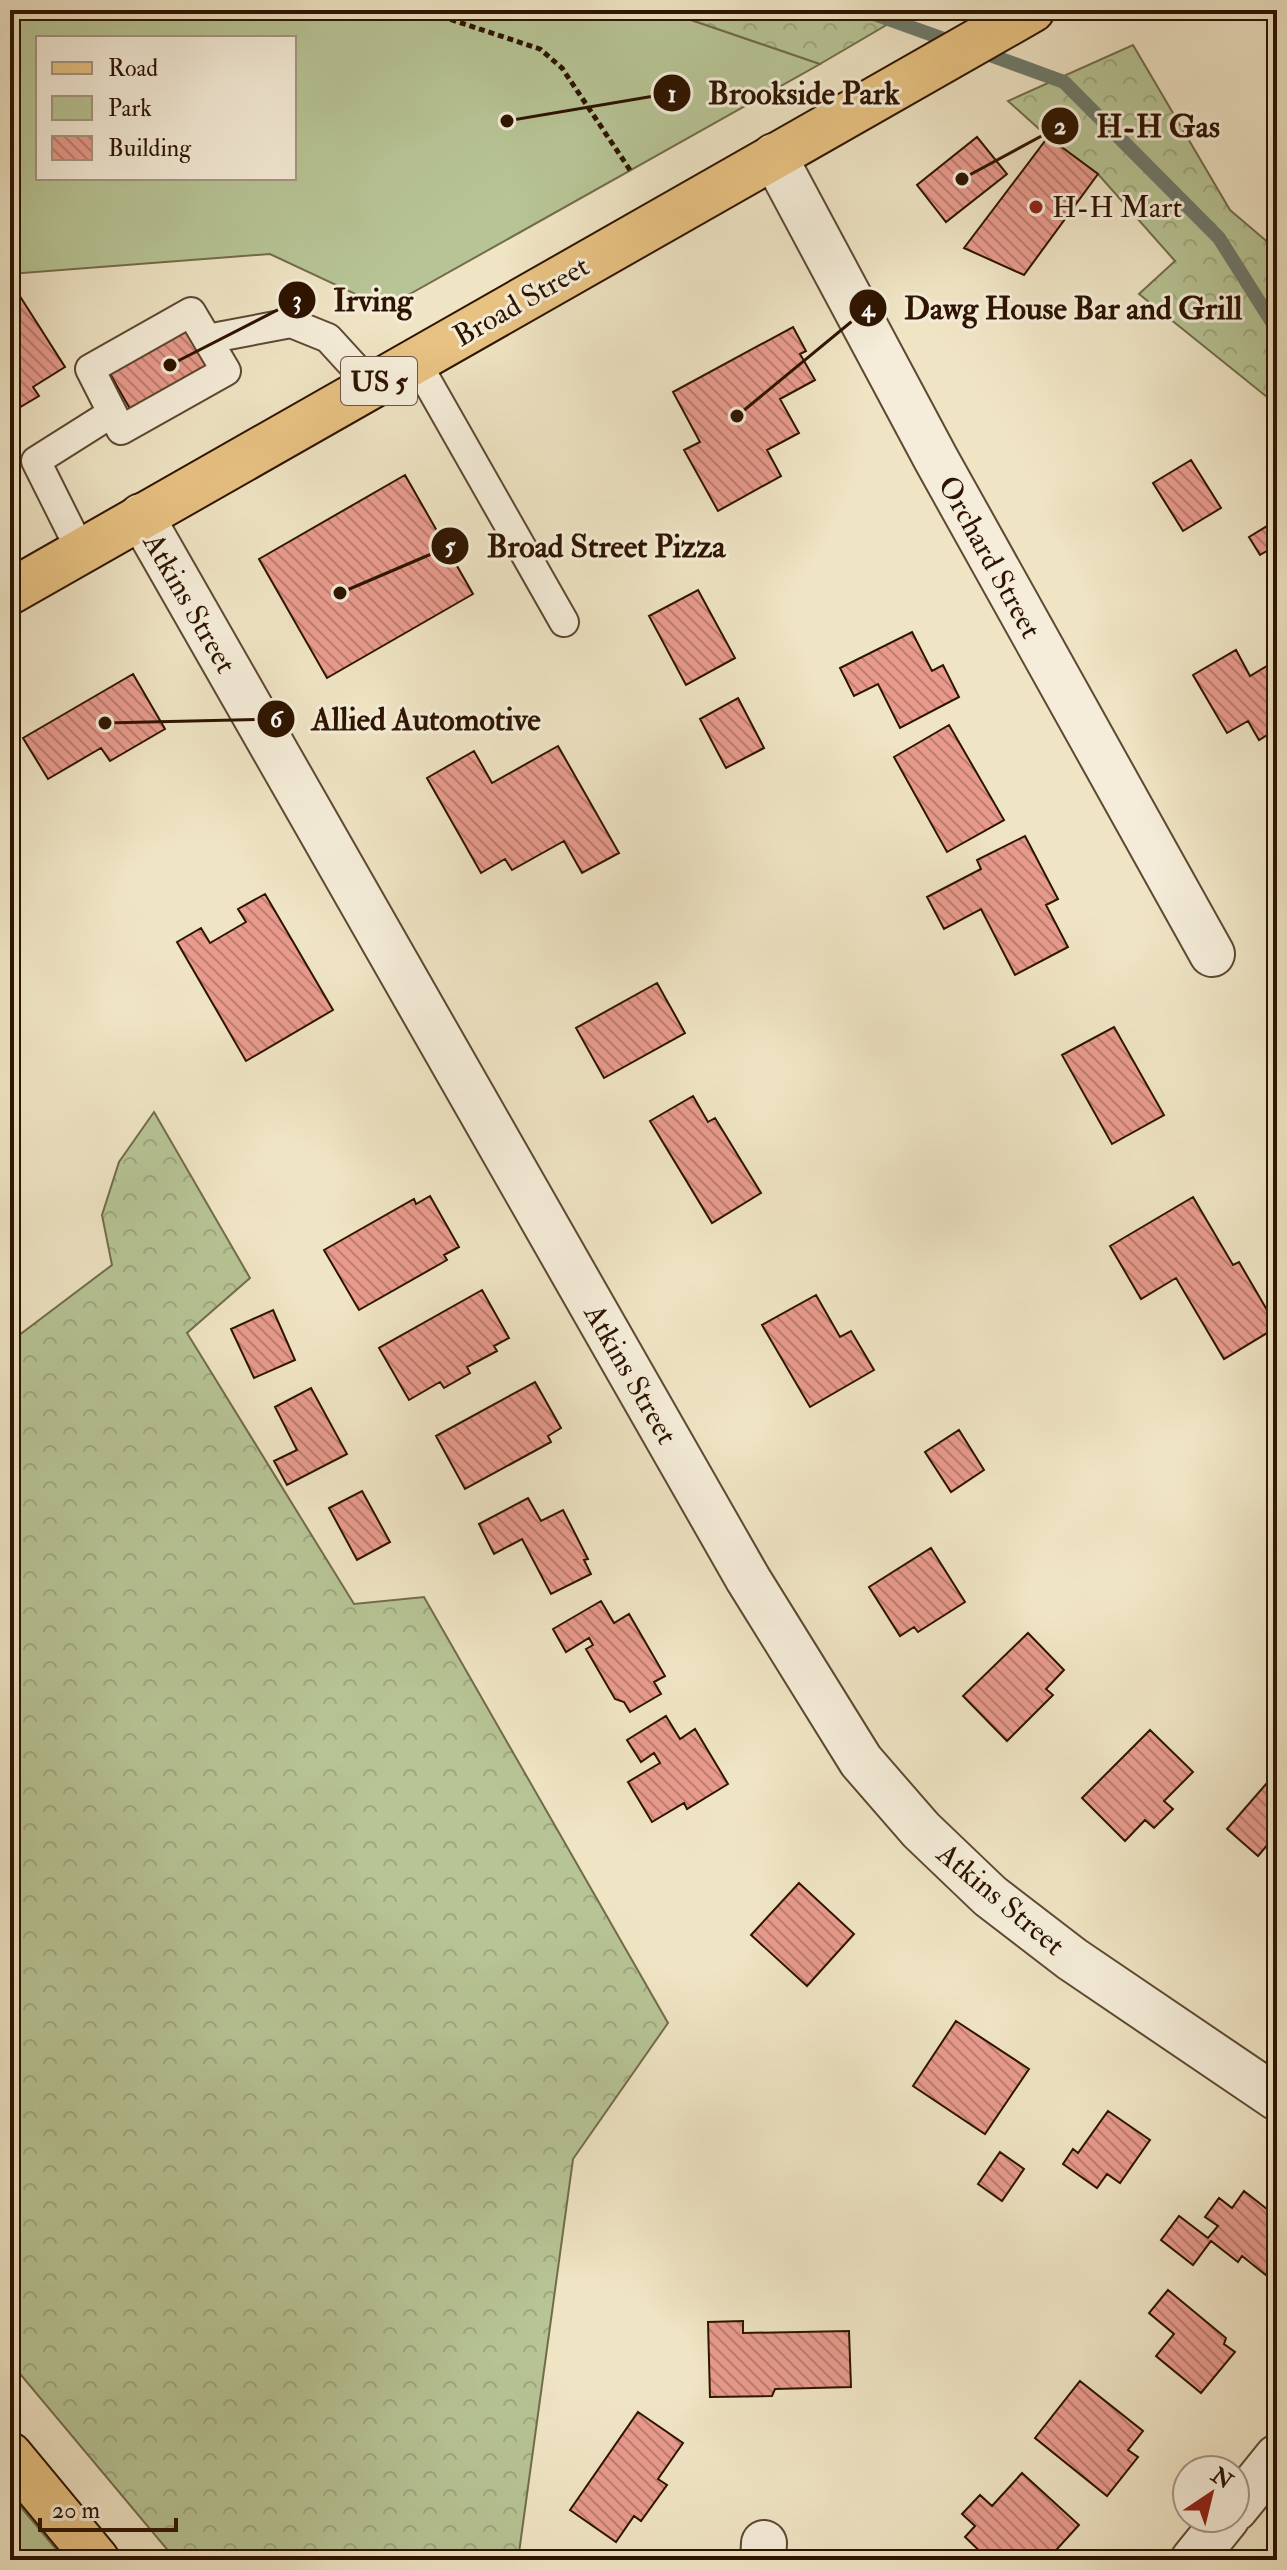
<svg xmlns="http://www.w3.org/2000/svg" width="1287" height="2570" viewBox="0 0 1287 2570" font-family="'IM FELL Double Pica',serif">
  <style>
    .green { fill: #b7c495; stroke: #726c4a; stroke-width: 2; fill-rule: evenodd }
    .forest { fill: url(#forest-crowns); stroke: #726c4a; stroke-width: 2 }
    .lines { fill: none; stroke-linecap: round; stroke-linejoin: round }
    .stream { stroke: #6e7a6d; stroke-width: 14 }
    .building { fill: url(#building-back-hatch); stroke: #2d1400; stroke-width: 2 }
    .service-casing { stroke: #5e4831; stroke-width: 32 }
    .minor-casing { stroke: #5e4831; stroke-width: 48 }
    .primary-casing { stroke: #2d1400; stroke-width: 48 }
    .motorway-casing { stroke: #2d1400; stroke-width: 48 }
    .path { stroke: #2d1400; stroke-width: 5; stroke-dasharray: 6 4; stroke-linecap: butt }
    .service { stroke: #f5edd9; stroke-width: 28 }
    .minor { stroke: #f5edd9; stroke-width: 44 }
    .primary { stroke: #e8c282; stroke-width: 44 }
    .motorway { stroke: #e8c282; stroke-width: 44 }
    .poi-dot { fill: #8f2418; stroke: #f5edd9; stroke-width: 3 }
    .labels { text-anchor: middle; stroke-width: 6; stroke-linejoin: round; paint-order: stroke }
    .shield { fill: #f5edd9; stroke: #695541; stroke-width: 2 }
    .shield-label { font-size: 28px; font-weight: bold; fill: #2d1400 }
    .poi-label { font-size: 30px; fill: #2d1400; stroke: #f5edd9; text-anchor: start }
    .street-label { font-size: 30px; fill: #2d1400; stroke: #f5edd9 }
    .leader { fill: none; stroke: #2d1400; stroke-width: 3 }
    .callout-dot { fill: #2d1400; stroke: #f5edd9; stroke-width: 3 }
    .mark-label { font-size: 24px; text-anchor: middle; font-weight: bold; fill: #fff }
    .callout-label { font-size: 32px; text-anchor: middle; font-weight: bold; fill: #2d1400; stroke: #f5edd9; stroke-width: 6; stroke-linejoin: round; paint-order: stroke }
  </style>
  <defs>
    <pattern id="forest-crowns" width="20" height="18" patternUnits="userSpaceOnUse" patternTransform="scale(2)"><rect width="20" height="18" fill="#b7c495"/><path d="M2 6a3 3 0 1 1 6 0M12 15a3 3 0 1 1 6 0" fill="none" stroke="#9ea87f"/></pattern>
    <pattern id="building-back-hatch" width="6" height="6" patternUnits="userSpaceOnUse" patternTransform="scale(2)"><rect width="6" height="6" fill="#e89b8d"/><path d="M-1 5l2 2M0 0l6 6M5-1l2 2" fill="none" stroke="#bc7d71"/></pattern>
  </defs>
  <rect width="100%" height="100%" fill="#efe4c4"/>
  <filter id="stains"><feTurbulence type="fractalNoise" baseFrequency=".0025" numOctaves="4"/><feColorMatrix values="0 0 0 0 .2 0 0 0 0 .09 0 0 0 0 .02 0 0 0 .5 -.17"/></filter>
  <radialGradient id="worn" r=".72"><stop offset=".6" stop-color="#630" stop-opacity="0"/><stop offset="1" stop-color="#630" stop-opacity=".3"/></radialGradient>
  <path class="green" d="M10,10H662L820,64L385,308L270,254L10,274ZM38,38H294V178H38Z
    M10,2494L65,2560H10Z"/>
  <path class="forest" d="M662,10H912L820,64Z
    M1133,45L1230,210L1277,250V405L1139,294L1175,261L1098,174L1048,137L1008,101Z
    M154,1112L250,1278L187,1333L354,1604L424,1597L668,2023L573,2159L518,2560H176L10,2362V1342L112,1265L102,1215L119,1162Z"/>
  <g class="lines">
    <path class="stream" d="M863,10L955,43
      M979,51L1064,82L1219,238L1277,330"/>
  </g>
  <path class="building" d="M977,137L1007,174L946,222L917,185Z
    M1048,137L1098,174L1024,275L964,248Z
    M16,290L65,367L33,387L39,396L12,412L10,294Z
    M793,327L806,351L800,354L815,380L780,399L799,433L767,450L781,476L718,511L684,450L700,442L673,392Z
    M187,329L211,372L134,416L109,372Z
    M1191,460L1221,508L1183,531L1153,483Z
    M405,475L473,594L327,678L259,559Z
    M1277,520V545L1260,555L1249,537Z
    M698,590L735,658L686,685L649,616Z
    M912,632L932,671L943,665L959,697L900,728L878,684L854,696L840,668Z
    M1236,650L1250,676L1275,661L1277,664V704L1274,705L1277,729L1259,740L1248,721L1227,733L1193,675Z
    M133,674L165,729L110,761L101,748L48,779L23,738Z
    M738,698L764,748L726,768L700,719Z
    M949,725L1004,820L947,852L894,757Z
    M558,746L619,853L582,873L564,841L512,870L505,859L481,873L427,778L474,751L492,783Z
    M1025,836L1058,899L1046,905L1068,947L1015,975L981,909L944,929L927,897L981,869L977,860Z
    M265,894L333,1010L246,1061L177,942L201,928L210,943L246,922L238,909Z
    M657,983L685,1033L604,1078L576,1028Z
    M1114,1027L1164,1115L1112,1144L1062,1055Z
    M693,1096L708,1122L715,1118L761,1193L712,1223L650,1121Z
    M430,1196L459,1247L444,1255L447,1260L359,1310L324,1250L414,1199L416,1204Z
    M1193,1197L1233,1265L1239,1262L1277,1327L1224,1359L1176,1278L1141,1299L1110,1246Z
    M482,1290L509,1338L494,1346L497,1351L467,1367L470,1373L444,1388L440,1382L409,1400L379,1348Z
    M816,1295L840,1337L851,1331L874,1370L810,1407L762,1325Z
    M273,1310L295,1360L254,1378L231,1329Z
    M535,1382L561,1428L548,1436L551,1442L465,1489L436,1436Z
    M311,1388L347,1454L287,1485L274,1461L297,1450L275,1407Z
    M959,1430L984,1470L951,1492L925,1452Z
    M362,1491L390,1542L357,1560L329,1508Z
    M528,1498L541,1521L563,1510L588,1559L584,1560L591,1574L551,1594L522,1539L494,1554L479,1524Z
    M931,1548L965,1602L918,1632L914,1627L900,1636L869,1587Z
    M601,1601L614,1623L629,1614L665,1676L654,1682L661,1694L630,1712L624,1702L615,1699L586,1649L593,1645L589,1638L566,1652L553,1629Z
    M1028,1633L1064,1670L1046,1689L1053,1695L1007,1741L963,1696Z
    M666,1716L680,1739L695,1729L728,1784L687,1809L684,1803L652,1822L628,1782L660,1763L654,1753L641,1762L627,1740Z
    M1150,1730L1193,1772L1164,1801L1173,1809L1154,1828L1145,1820L1125,1841L1082,1798Z
    M1273,1776L1277,1779V1850L1269,1843L1258,1856L1227,1829Z
    M799,1883L854,1934L807,1986L751,1935Z
    M956,2021L1029,2069L985,2134L913,2086Z
    M1108,2111L1150,2140L1120,2183L1107,2174L1097,2188L1063,2164L1073,2149L1078,2153Z
    M1000,2152L1024,2169L1002,2201L978,2184Z
    M1244,2191L1277,2217V2284L1242,2256L1238,2262L1211,2241L1193,2265L1161,2240L1179,2216L1208,2238L1218,2226L1205,2217L1219,2198L1232,2208Z
    M1168,2290L1226,2338L1224,2344L1235,2352L1201,2393L1156,2356L1174,2334L1149,2313Z
    M743,2321V2333L849,2331L851,2387L775,2389L772,2396L710,2397L708,2322Z
    M1080,2381L1143,2431L1128,2450L1138,2457L1107,2496L1035,2438Z
    M638,2412L683,2443L658,2479L667,2485L641,2521L634,2516L616,2542L570,2510Z
    M1022,2473L1079,2525L1047,2560H1031L1022,2551L1014,2560H989L965,2537L975,2526L962,2514L980,2495L992,2506Z"/>
  <g class="lines">
    <defs>
      <path id="service" d="M191,312L226,371L121,430L90,369Z
        M207,339L291,323L328,338L371,385
        M415,360L564,622
        M81,551L36,461L112,413"/>
      <path id="minor" d="M774,156L936,459L1212,954
        M141,516L748,1579L861,1761L921,1830L990,1896L1072,1959L1277,2098
        M1235,2509L1277,2457
        M763,2560L764,2543
        M1193,2560L1227,2518"/>
      <path id="primary" d="M10,592L1032,10"/>
      <path id="motorway" d="M10,2455L97,2560"/>
    </defs>
    <use href="#service" class="service-casing"/>
    <use href="#minor" class="minor-casing"/>
    <use href="#primary" class="primary-casing"/>
    <use href="#motorway" class="motorway-casing"/>
    <path class="path" d="M422,10L540,49L562,68L632,173"/>
    <use href="#service" class="service"/>
    <use href="#minor" class="minor"/>
    <use href="#primary" class="primary"/>
    <use href="#motorway" class="motorway"/>
  </g>
  <circle class="poi-dot" cx="1036" cy="207" r="8"/>
  <g class="labels">
    <rect class="shield" x="341" y="357" width="76" height="48" rx="6"/>
    <g class="shield-label">
      <text x="379" y="391">US 5</text>
    </g>
    <g class="poi-label">
      <text x="1052" y="217">H-H Mart</text>
    </g>
    <g class="street-label">
      <text transform="translate(521 301) rotate(-30)" y="10">Broad Street</text>
      <text transform="translate(990 557) rotate(61)" y="10">Orchard Street</text>
      <text transform="translate(190 603) rotate(60)" y="10">Atkins Street</text>
      <text transform="translate(631 1374) rotate(60)" y="10">Atkins Street</text>
      <text transform="translate(1001 1899) rotate(40)" y="10">Atkins Street</text>
    </g>
  </g>
  <path class="leader" d="M507 121L672 93M962 179L1060 126M170 365L297 300M737 416L868 308M340 593L450 546M105 723L276 719"/>
  <g class="callout-dot">
    <circle cx="507" cy="121" r="8"/>
    <circle cx="962" cy="179" r="8"/>
    <circle cx="170" cy="365" r="8"/>
    <circle cx="737" cy="416" r="8"/>
    <circle cx="340" cy="593" r="8"/>
    <circle cx="105" cy="723" r="8"/>
    <circle cx="672" cy="93" r="20"/>
    <circle cx="1060" cy="126" r="20"/>
    <circle cx="297" cy="300" r="20"/>
    <circle cx="868" cy="308" r="20"/>
    <circle cx="450" cy="546" r="20"/>
    <circle cx="276" cy="719" r="20"/>
  </g>
  <g class="mark-label">
    <text x="672" y="102">1</text>
    <text x="1060" y="134">2</text>
    <text x="297" y="308">3</text>
    <text x="868" y="316">4</text>
    <text x="450" y="554">5</text>
    <text x="276" y="727">6</text>
  </g>
  <g class="callout-label">
    <text x="804" y="104">Brookside Park</text>
    <text x="1158" y="137">H-H Gas</text>
    <text x="373" y="311">Irving</text>
    <text x="1073" y="319">Dawg House Bar and Grill</text>
    <text x="606" y="557">Broad Street Pizza</text>
    <text x="426" y="730">Allied Automotive</text>
  </g>
  <rect width="1287" height="2570" fill="none" stroke="#efe4c4" stroke-width="40"/>
  <rect x="12" y="12" width="1263" height="2546" fill="none" stroke="#2d1400" stroke-width="4"/>
  <rect x="20" y="20" width="1247" height="2530" fill="none" stroke="#2d1400" stroke-width="2"/>
  <rect x="36" y="36" width="260" height="144" fill="#f5edd9" stroke="#a59682" stroke-width="2"/>
  <rect x="52" y="62" width="40" height="12" fill="#e8c282" stroke="#a59682" stroke-width="2"/>
  <text x="108" y="76" font-size="24" fill="#2d1400">Road</text>
  <rect x="52" y="96" width="40" height="24" fill="#b7c495" stroke="#a59682" stroke-width="2"/>
  <text x="108" y="116" font-size="24" fill="#2d1400">Park</text>
  <rect x="52" y="136" width="40" height="24" fill="url(#building-back-hatch)" stroke="#a59682" stroke-width="2"/>
  <text x="108" y="156" font-size="24" fill="#2d1400">Building</text>
  <g transform="translate(1211 2494) rotate(35)"><circle r="38" fill="#f5edd9" stroke="#a59682" stroke-width="2"/>
  <path d="M0-6L14 30L0 20L-14 30Z" fill="#8f2418"/>
  <text y="-12" font-size="22" font-weight="bold" text-anchor="middle" fill="#2d1400">N</text>
  </g>
  <path d="M40 2518v12h136v-12" fill="none" stroke="#2d1400" stroke-width="4"/>
  <text x="52" y="2518" font-size="24" fill="#2d1400" stroke="#f5edd9" stroke-width="6" paint-order="stroke">20 m</text>
  <rect width="100%" height="100%" filter="url(#stains)"/>
  <rect width="100%" height="100%" fill="url(#worn)"/>
</svg>
